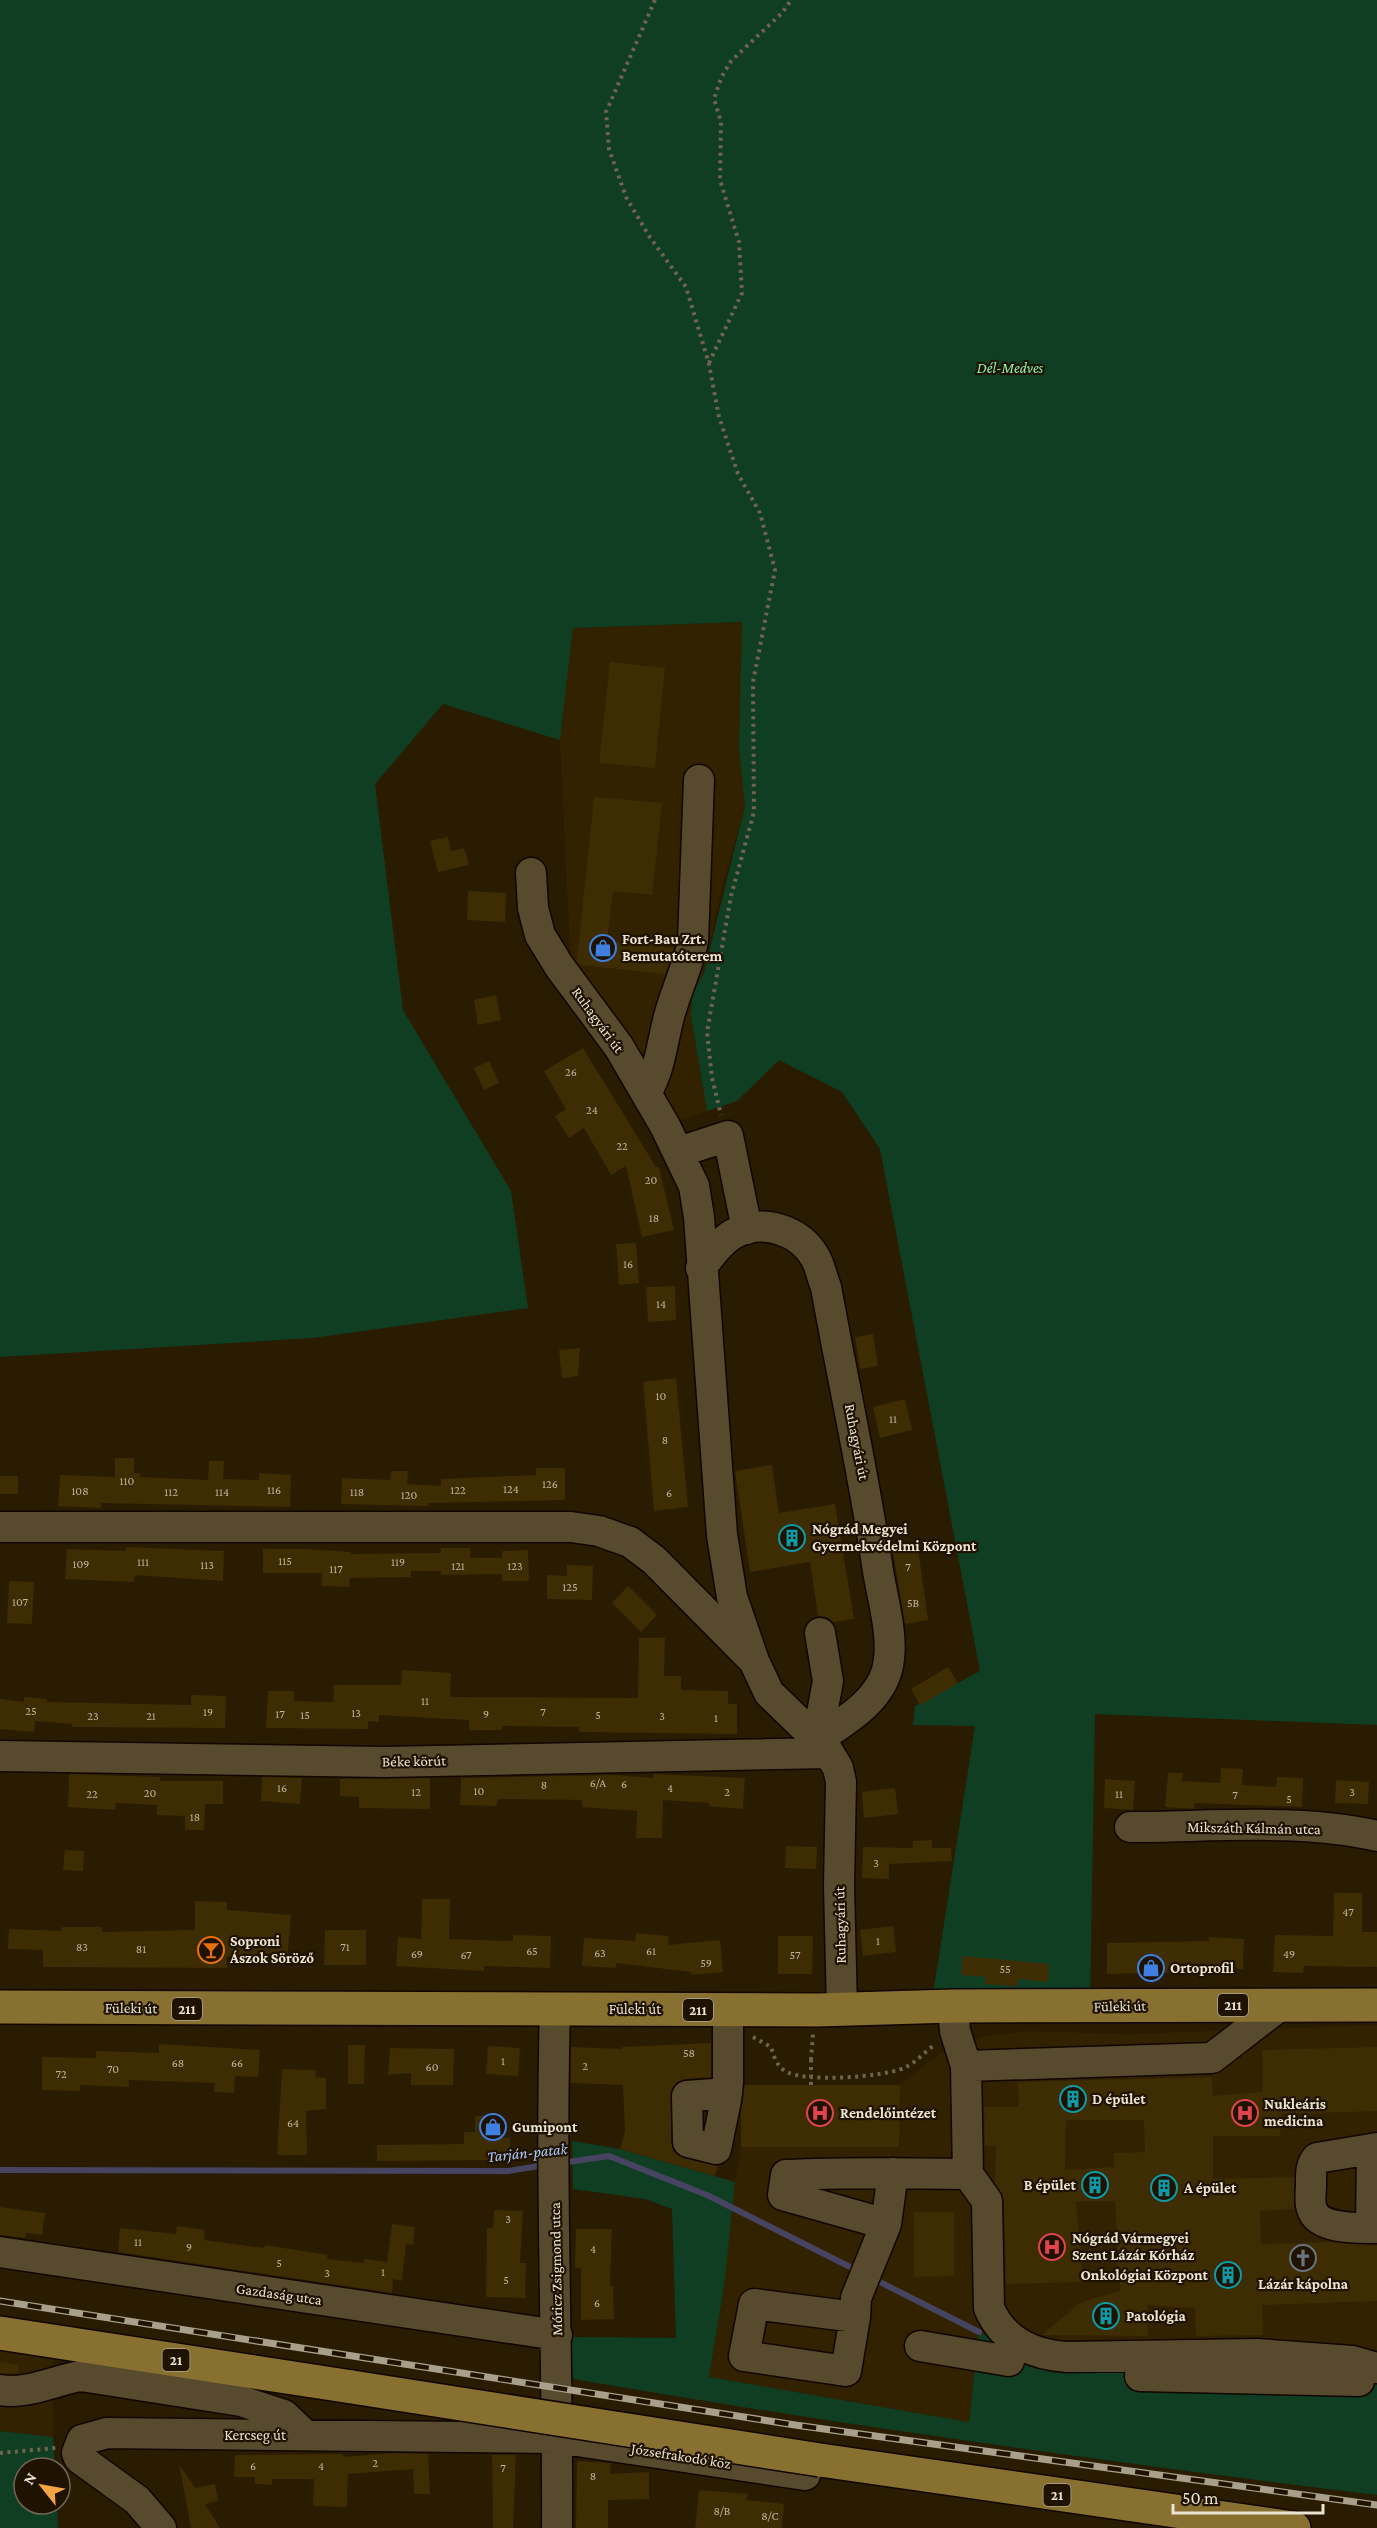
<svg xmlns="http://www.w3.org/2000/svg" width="1377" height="2528" viewBox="0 0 1377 2528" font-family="'Crimson Pro',serif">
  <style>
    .built { fill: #322200 }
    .green { fill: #0f3e23 }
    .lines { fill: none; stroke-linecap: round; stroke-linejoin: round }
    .stream { stroke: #464461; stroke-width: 6 }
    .building { fill: #3e2c02; fill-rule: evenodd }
    .minor-casing { stroke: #110600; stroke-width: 33 }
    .major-casing { stroke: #110600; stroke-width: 36 }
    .path { stroke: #6f644d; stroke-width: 4; stroke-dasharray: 3 4.5; stroke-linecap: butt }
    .minor { stroke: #584a2d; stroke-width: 30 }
    .major { stroke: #887030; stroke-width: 33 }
    .rail-casing { stroke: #a9a08c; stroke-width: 7 }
    .rail { stroke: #1f1300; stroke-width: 4.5; stroke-dasharray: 14; stroke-linecap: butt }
    .major-bridge-casing { stroke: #110600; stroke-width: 36; stroke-linecap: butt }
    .path-bridge { stroke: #6f644d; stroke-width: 4; stroke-dasharray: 3 4.5; stroke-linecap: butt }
    .major-bridge { stroke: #887030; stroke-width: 33 }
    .labels { text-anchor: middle; stroke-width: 4.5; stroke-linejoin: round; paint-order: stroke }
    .number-label { font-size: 12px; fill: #c0b59f }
    .shield { fill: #1f1300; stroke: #aea594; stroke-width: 1.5 }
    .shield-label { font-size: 14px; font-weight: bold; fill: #ebe3d3 }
    .park-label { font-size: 15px; font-style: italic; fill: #8ef2b0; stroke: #1f1300 }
    .poi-label { font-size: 15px; font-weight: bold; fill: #ebe3d3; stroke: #1f1300; text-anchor: start }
    .street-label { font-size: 15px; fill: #ebe3d3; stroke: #1f1300 }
    .water-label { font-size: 16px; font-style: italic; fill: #aec7fc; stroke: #1f1300 }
  </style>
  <rect width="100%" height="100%" fill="#291c01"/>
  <path class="built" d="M743,622L739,748L745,806L720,895L704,973L692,994L691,1017L707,1111L672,1123L571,970L560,740L573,628Z
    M1377,2025V2375L1043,2365L979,2333L969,2422L709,2377L724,2287L731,2207L741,2147V2085H899L944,2051L987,2036L1028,2031L1130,2034Z
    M0,2347L53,2355V2437L0,2431Z"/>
  <path class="green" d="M0,0H1377V1725L1095,1714L1090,2007H931L975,1726L913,1725L915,1706L980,1671L880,1149L842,1092L779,1060L737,1101L707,1111L691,1017L692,993L704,973L745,806L739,748L742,622L573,628L560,740L443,704L375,784L403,1010L511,1191L528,1308L313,1338L0,1357Z
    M572,2141L620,2149L735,2182L724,2287L709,2377L969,2422L979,2332L1043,2365L1377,2375V2495C1108,2462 840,2425 573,2379L571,2337L676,2338L672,2209L645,2199L573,2189Z
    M0,2431L53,2437L55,2468H24V2504H57L58,2528H0Z"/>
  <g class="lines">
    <path class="stream" d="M561,2163L609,2156L707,2195L858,2271
      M0,2170L508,2171L545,2165
      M872,2278L979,2332"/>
  </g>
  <path class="building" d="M610,662L665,668L655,768L599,763Z
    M594,797L662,803L652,895L613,891L607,941L674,948L665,974L580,965L577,961Z
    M448,837L451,851L464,848L469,865L438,872L430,841Z
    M468,891L506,893L505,922L467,920Z
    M496,995L501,1020L478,1025L474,1000Z
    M583,1048L656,1167H659L674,1230L642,1237L626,1166L611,1175L584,1128L569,1138L555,1116L566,1109L544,1071Z
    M489,1061L499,1083L484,1090L474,1068Z
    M636,1243L639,1283L619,1285L616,1244Z
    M675,1286L676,1320L648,1322L646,1287Z
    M873,1334L878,1366L860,1369L855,1337Z
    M580,1348L578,1376L562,1378L559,1350Z
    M676,1378L688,1507L654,1511L643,1382Z
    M905,1399L912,1430L880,1438L873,1407Z
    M115,1458H134V1473H140V1477L208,1480L209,1461H224L223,1479L259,1480V1473L291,1475L290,1507L101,1503V1508L58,1506L60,1475L115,1477Z
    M772,1465L779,1513L835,1504L854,1619L833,1622L827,1617L818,1616L810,1562L750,1572L735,1471Z
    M536,1468H565V1500L428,1503V1506L341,1504L342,1478L390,1480L391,1471H408L407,1484L441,1486V1479L536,1475Z
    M0,1476H18V1494H0Z
    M126,1547L224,1551L223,1581L135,1575L134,1582L65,1579L67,1549L125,1551Z
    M441,1548H470V1558H502V1551L528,1550L529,1581H502V1574L441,1575V1571H411V1577L350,1578L349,1587L321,1586L322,1573H263V1549H306L351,1552V1554L441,1553Z
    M918,1548L928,1620L905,1624L893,1551Z
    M567,1565L593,1566L592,1600L547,1599V1575L567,1576Z
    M9,1581L34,1582L32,1624L7,1623Z
    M628,1586L657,1615L641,1632L612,1603Z
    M639,1638H665L664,1676H681V1690L728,1691V1704H737V1734L579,1732V1727L502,1726V1730H469V1720L379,1715V1722L368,1721V1729L266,1728L268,1691H294V1701L333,1702L334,1685H401L402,1670L451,1673L450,1697L638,1698Z
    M948,1667L958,1683L920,1705L911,1689Z
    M191,1695L226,1696L225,1728L72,1727V1724L35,1721L34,1732L0,1729V1699L24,1702V1697L47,1699L46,1702L191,1705Z
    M1221,1768L1243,1769L1242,1785L1276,1787L1277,1777L1303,1778L1302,1807L1194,1803V1809L1165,1807L1168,1773H1183L1182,1781L1220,1783Z
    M69,1774L160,1777V1781H223V1804H205L204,1830H185V1816L157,1815V1805L116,1803L115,1810L68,1807Z
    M653,1774L745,1778L743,1809L709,1806V1803L663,1800L662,1838H636L637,1811L582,1807V1800L498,1799L497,1806L460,1805L461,1778L614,1775L653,1778Z
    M262,1777L302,1778L300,1804L261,1801Z
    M430,1778V1809L359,1808V1797L340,1796V1779Z
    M1105,1779L1135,1781L1133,1810L1104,1808Z
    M1336,1780L1369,1782L1368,1804L1335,1803Z
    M895,1788L898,1814L864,1818L862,1792Z
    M932,1840V1848H951L952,1861L889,1864V1879L862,1878L863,1847L913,1848V1841Z
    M786,1846L817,1847L816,1869L785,1868Z
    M65,1850L84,1851L83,1871L63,1870Z
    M1334,1893H1362V1932H1377V1967L1304,1966L1303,1973L1273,1972L1275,1935L1333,1936Z
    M422,1899H450L449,1939L513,1941V1935L551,1936L550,1968L484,1966V1971L396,1966L398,1937L421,1939Z
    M195,1901L227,1902V1910L291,1915L287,1962L227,1956V1968L43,1967V1950L8,1949L9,1929L62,1931V1927H102V1932L195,1930Z
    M893,1926L896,1952L863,1956L860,1930Z
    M325,1930H366V1965H324Z
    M636,1933L669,1936L668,1945L720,1940L723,1972L692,1975L691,1972L616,1963V1968L582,1966L584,1938L635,1941Z
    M778,1936H813L812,1974H778Z
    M1209,1937L1244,1939L1243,1969L1194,1967V1972L1107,1974V1943L1209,1941Z
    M963,1956L1049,1964L1048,1982L1018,1979L1017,1986L985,1984L986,1977L961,1975Z
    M711,2043V2077L685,2079L677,2082L672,2088L671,2142L674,2152L683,2158L718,2166L715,2176L620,2149L625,2131L623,2085L571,2083V2047L622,2049V2047Z
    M159,2044L260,2050L258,2077L235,2076L234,2093L214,2092L215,2083L129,2080V2087L80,2085V2091L42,2090V2057L96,2058V2051L159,2053Z
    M348,2045H365L364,2084H348Z
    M488,2046L520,2048L518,2076L486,2074Z
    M1377,2047V2111L1282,2114L1280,2136H1213V2179L1294,2177V2209L1260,2211L1261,2244L1329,2242L1377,2245V2301L1262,2305L1263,2335L1196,2336L1195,2308L1147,2305L1148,2336L1042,2335L1081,2302L1120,2291L1115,2201H1076L1083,2282L1006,2284L1004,2201L995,2183L996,2146H985L984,2107H1019L1018,2082L1212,2077L1213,2096L1263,2092L1262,2050ZM1066,2120H1144L1145,2152L1114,2153V2167L1065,2170Z
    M390,2048L454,2049L453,2085H411V2073L388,2075Z
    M282,2069L316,2070L315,2077L326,2078V2109L306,2111L307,2155H277Z
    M745,2085H900L899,2147H741V2112Z
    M475,2116H498L497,2138H510V2160L377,2161V2145L464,2144V2132H475Z
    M0,2207L45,2213L42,2235L26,2233L25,2238L0,2235Z
    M494,2210L523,2211L520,2263H526L525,2298L486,2297L487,2228H493Z
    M914,2212H954V2276L914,2277Z
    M392,2224L415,2227L413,2245L406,2244L402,2281L393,2279L392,2293L118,2252L120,2228L176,2234L177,2226L205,2230L204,2240L264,2248L265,2245L328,2255L327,2259L364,2263V2259L387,2262Z
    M576,2229H612L610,2286H613L614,2319L581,2320V2268H575Z
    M0,2362L19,2365L18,2373H0Z
    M394,2453L428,2454L430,2494H414L413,2469L348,2474L347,2507L313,2506L314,2479H272V2485L255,2484V2477H234L235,2455L343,2454V2457Z
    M492,2455H516L513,2528H493Z
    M577,2461L611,2463L610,2474L649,2472V2499L608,2500V2528H576Z
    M179,2464L195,2488L215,2484L218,2501L205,2504L220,2528H191Z
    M699,2490L748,2494L747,2500L784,2504L782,2528H695Z"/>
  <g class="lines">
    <defs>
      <path id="minor" d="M531,873L533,908L540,935L559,966L619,1047L665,1126L694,1186L699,1217L722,1535L732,1597L754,1661L769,1693L826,1748L838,1768L841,1782L839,1886L842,2010
        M646,1093C661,1068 662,1041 670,1013C677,988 688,966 693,941L699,780
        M679,1152L728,1136L747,1229
        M701,1268C711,1255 722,1239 737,1232C765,1219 800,1231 815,1257C820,1265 822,1278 826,1287C843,1382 864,1475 878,1571C883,1601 895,1640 887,1670C878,1703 843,1722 817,1740
        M0,1527H571L599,1531L630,1542L654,1560L750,1657
        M817,1740L828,1681L820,1633
        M0,1756L384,1762L829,1753
        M1130,1827C1209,1827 1300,1818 1377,1836
        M555,2009C550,2182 558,2355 557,2528
        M966,2066L1212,2058L1282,2004
        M727,2093L687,2096L688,2142L716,2149L726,2100L728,2082V2010
        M1377,2148L1317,2158C1310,2166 1311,2175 1311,2185C1311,2193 1309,2202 1312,2209C1318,2230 1360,2228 1377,2228
        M893,2173L886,2224L783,2195L786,2175C847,2172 907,2173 968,2174L966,2066L955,2031L953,2006
        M968,2174L987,2201L989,2308C1003,2341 1033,2355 1067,2357L1257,2354L1352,2361L1377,2368
        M1371,2228L1372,2150
        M0,2252L557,2335
        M855,2317L846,2371L744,2356L754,2304L855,2317L856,2298L886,2224
        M920,2346L1009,2361
        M1140,2376L1359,2381
        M0,2390C27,2395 55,2380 81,2376L241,2401L284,2415L305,2435
        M161,2528L137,2500L79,2458L77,2453L82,2440L107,2433L557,2438L805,2475"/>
      <path id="major" d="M0,2007L817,2010L953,2006L1377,2005
        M0,2333L352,2387
        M820,2460L1294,2528"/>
    </defs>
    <use href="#minor" class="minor-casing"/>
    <use href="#major" class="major-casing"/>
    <path class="path" d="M655,0L606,112L609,149L626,197L649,236L686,287L709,364L719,417L738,474L760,513L775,570L753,682L754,812L731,896L707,1032L712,1078L721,1115
      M709,363L742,293L739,242L720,180L721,122L714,99L721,78L731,61L782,13L791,0
      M753,2037L771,2047C774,2056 776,2065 785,2071C803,2083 884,2077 904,2068C915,2063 925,2052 934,2045
      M811,2060L813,2034
      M0,2453L56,2448"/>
    <use href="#minor" class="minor"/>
    <use href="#major" class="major"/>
    <defs>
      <path id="rail" d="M0,2301L795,2425L1377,2505"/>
    </defs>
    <use href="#rail" class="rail-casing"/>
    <use href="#rail" class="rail"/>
    <defs>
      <path id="major-bridge" d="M352,2387L820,2460"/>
    </defs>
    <use href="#major-bridge" class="major-bridge-casing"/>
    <path class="path-bridge" d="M811,2085V2060"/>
    <use href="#major-bridge" class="major-bridge"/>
  </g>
  <defs>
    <symbol id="shop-ring" viewBox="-11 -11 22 22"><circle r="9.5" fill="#1f1300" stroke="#3f7fe0" stroke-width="1.5"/><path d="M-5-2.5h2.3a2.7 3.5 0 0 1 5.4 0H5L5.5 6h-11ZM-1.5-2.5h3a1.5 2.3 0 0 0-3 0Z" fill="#3f7fe0"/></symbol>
    <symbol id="building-ring" viewBox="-11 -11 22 22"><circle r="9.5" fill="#1f1300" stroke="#0f9aa8" stroke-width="1.5"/><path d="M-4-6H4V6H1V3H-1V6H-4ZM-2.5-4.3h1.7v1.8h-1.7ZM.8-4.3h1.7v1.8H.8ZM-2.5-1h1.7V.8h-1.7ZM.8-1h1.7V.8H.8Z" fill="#0f9aa8"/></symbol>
    <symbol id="bar-ring" viewBox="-11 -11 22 22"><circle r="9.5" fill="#1f1300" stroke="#e8710a" stroke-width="1.5"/><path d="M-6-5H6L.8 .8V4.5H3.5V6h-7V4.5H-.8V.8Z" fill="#e8710a"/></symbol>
    <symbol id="hospital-ring" viewBox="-11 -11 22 22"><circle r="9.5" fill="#1f1300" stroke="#e0444e" stroke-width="1.5"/><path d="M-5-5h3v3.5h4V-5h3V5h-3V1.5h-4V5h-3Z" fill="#e0444e"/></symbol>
    <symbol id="church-ring" viewBox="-11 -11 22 22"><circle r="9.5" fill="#1f1300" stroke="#6b7280" stroke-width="1.5"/><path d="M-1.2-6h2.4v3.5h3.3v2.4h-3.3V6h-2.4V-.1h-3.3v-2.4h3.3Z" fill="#6b7280"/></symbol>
  </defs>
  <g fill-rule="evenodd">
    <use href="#shop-ring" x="588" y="933" width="30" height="30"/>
    <use href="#building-ring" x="777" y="1523" width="30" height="30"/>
    <use href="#bar-ring" x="196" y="1935" width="30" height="30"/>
    <use href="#shop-ring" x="1136" y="1953" width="30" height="30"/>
    <use href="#building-ring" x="1058" y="2084" width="30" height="30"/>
    <use href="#hospital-ring" x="805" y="2098" width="30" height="30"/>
    <use href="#hospital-ring" x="1230" y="2098" width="30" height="30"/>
    <use href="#shop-ring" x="478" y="2112" width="30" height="30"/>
    <use href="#building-ring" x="1080" y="2170" width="30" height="30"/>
    <use href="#building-ring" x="1149" y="2173" width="30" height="30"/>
    <use href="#hospital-ring" x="1037" y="2232" width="30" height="30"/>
    <use href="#church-ring" x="1288" y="2243" width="30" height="30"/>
    <use href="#building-ring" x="1213" y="2260" width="30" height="30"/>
    <use href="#building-ring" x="1091" y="2301" width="30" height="30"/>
  </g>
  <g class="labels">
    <g class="number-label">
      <text x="571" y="1076">26</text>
      <text x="592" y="1114">24</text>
      <text x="622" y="1150">22</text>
      <text x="651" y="1184">20</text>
      <text x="654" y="1222">18</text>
      <text x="628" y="1268">16</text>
      <text x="661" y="1308">14</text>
      <text x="661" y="1400">10</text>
      <text x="893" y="1423">11</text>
      <text x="665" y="1444">8</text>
      <text x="127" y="1485">110</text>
      <text x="550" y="1488">126</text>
      <text x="511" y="1493">124</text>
      <text x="274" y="1494">116</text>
      <text x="458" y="1494">122</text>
      <text x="80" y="1495">108</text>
      <text x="171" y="1496">112</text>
      <text x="222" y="1496">114</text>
      <text x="357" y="1496">118</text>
      <text x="669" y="1497">6</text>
      <text x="409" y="1499">120</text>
      <text x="285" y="1565">115</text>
      <text x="143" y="1566">111</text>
      <text x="398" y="1566">119</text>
      <text x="81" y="1568">109</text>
      <text x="207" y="1569">113</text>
      <text x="458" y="1570">121</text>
      <text x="515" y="1570">123</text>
      <text x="908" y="1571">7</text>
      <text x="336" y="1573">117</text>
      <text x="570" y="1591">125</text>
      <text x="20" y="1606">107</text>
      <text x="913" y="1607">5B</text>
      <text x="425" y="1705">11</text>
      <text x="31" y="1715">25</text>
      <text x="208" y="1716">19</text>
      <text x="543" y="1716">7</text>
      <text x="356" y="1717">13</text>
      <text x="280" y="1718">17</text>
      <text x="486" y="1718">9</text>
      <text x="305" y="1719">15</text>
      <text x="598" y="1719">5</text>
      <text x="93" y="1720">23</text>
      <text x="151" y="1720">21</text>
      <text x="662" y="1720">3</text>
      <text x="716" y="1722">1</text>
      <text x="598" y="1787">6/A</text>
      <text x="624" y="1788">6</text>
      <text x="544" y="1789">8</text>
      <text x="282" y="1792">16</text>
      <text x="670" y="1792">4</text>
      <text x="479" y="1795">10</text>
      <text x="416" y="1796">12</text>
      <text x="727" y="1796">2</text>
      <text x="1352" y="1796">3</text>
      <text x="150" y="1797">20</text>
      <text x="92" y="1798">22</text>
      <text x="1119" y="1798">11</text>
      <text x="1235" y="1799">7</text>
      <text x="1289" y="1803">5</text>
      <text x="195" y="1821">18</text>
      <text x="876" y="1867">3</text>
      <text x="1348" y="1916">47</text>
      <text x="878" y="1945">1</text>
      <text x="82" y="1951">83</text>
      <text x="345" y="1951">71</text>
      <text x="141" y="1953">81</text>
      <text x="532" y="1955">65</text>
      <text x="651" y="1955">61</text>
      <text x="600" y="1957">63</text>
      <text x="417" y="1958">69</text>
      <text x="1289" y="1958">49</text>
      <text x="466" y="1959">67</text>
      <text x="795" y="1959">57</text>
      <text x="706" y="1967">59</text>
      <text x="1005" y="1973">55</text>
      <text x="689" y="2057">58</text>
      <text x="503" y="2065">1</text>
      <text x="178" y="2067">68</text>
      <text x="237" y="2067">66</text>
      <text x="585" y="2070">2</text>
      <text x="432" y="2071">60</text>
      <text x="113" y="2073">70</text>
      <text x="61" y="2078">72</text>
      <text x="293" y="2127">64</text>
      <text x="508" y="2223">3</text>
      <text x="138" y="2246">11</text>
      <text x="189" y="2251">9</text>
      <text x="593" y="2253">4</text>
      <text x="279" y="2267">5</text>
      <text x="383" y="2276">1</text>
      <text x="327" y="2277">3</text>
      <text x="506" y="2284">5</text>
      <text x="597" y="2307">6</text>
      <text x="375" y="2467">2</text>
      <text x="253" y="2470">6</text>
      <text x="321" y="2470">4</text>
      <text x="503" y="2472">7</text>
      <text x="593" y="2480">8</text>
      <text x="722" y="2515">8/B</text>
      <text x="770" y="2520">8/C</text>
    </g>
    <g class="shield">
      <rect x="1218" y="1994" width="30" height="22" rx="4.5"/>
      <rect x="172" y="1998" width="30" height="22" rx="4.5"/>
      <rect x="683" y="1999" width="30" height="22" rx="4.5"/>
      <rect x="162.5" y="2349" width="27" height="22" rx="4.5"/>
      <rect x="1043.5" y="2484" width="27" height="22" rx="4.5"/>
    </g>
    <g class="shield-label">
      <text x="1233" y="2010">211</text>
      <text x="187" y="2014">211</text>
      <text x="698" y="2015">211</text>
      <text x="176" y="2365">21</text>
      <text x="1057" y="2500">21</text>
    </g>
    <g class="park-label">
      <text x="1010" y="373">Dél-Medves</text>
    </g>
    <g class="poi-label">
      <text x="622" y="944">Fort-Bau Zrt.<tspan x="622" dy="17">Bemutatóterem</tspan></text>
      <text x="812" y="1534">Nógrád Megyei<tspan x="812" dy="17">Gyermekvédelmi Központ</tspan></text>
      <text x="230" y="1946">Soproni<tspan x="230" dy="17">Ászok Söröző</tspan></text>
      <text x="1170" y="1973">Ortoprofil</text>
      <text x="1092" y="2104">D épület</text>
      <text x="1264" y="2109">Nukleáris<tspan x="1264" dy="17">medicina</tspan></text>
      <text x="840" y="2118">Rendelőintézet</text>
      <text x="512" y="2132">Gumipont</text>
      <text x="1076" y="2190" text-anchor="end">B épület</text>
      <text x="1184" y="2193">A épület</text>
      <text x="1072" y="2243">Nógrád Vármegyei<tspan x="1072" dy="17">Szent Lázár Kórház</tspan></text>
      <text x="1208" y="2280" text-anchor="end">Onkológiai Központ</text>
      <text x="1303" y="2289" text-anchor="middle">Lázár kápolna</text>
      <text x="1126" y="2321">Patológia</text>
    </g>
    <g class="street-label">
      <text transform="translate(598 1020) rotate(54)" y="5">Ruhagyári út</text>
      <text transform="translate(857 1442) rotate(79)" y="5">Ruhagyári út</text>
      <text transform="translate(414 1761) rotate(-1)" y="5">Béke körút</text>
      <text transform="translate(1254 1828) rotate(1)" y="5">Mikszáth Kálmán utca</text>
      <text transform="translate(840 1925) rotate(-91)" y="5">Ruhagyári út</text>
      <text transform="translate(1120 2006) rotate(-1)" y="5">Füleki út</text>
      <text transform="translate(131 2008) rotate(1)" y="5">Füleki út</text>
      <text x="635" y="2014">Füleki út</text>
      <text transform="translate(556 2269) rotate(-91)" y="5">Móricz Zsigmond utca</text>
      <text transform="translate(279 2294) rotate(8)" y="5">Gazdaság utca</text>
      <text x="255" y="2440">Kercseg út</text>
      <text transform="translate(681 2456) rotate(9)" y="5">Józsefrakodó köz</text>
    </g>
    <g class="water-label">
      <text transform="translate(527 2152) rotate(-6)" y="6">Tarján-patak</text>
    </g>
  </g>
  <g transform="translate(42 2486) rotate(301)"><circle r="28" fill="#1f1300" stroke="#716654" stroke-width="1.5"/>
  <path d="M0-4.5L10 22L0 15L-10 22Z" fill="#f2a541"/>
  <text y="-9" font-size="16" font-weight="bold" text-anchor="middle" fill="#ebe3d3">N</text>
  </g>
  <path d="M1173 2504v9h150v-9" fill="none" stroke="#ebe3d3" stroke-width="3"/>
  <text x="1182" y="2504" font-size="18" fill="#ebe3d3" stroke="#1f1300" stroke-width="4.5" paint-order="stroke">50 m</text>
</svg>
